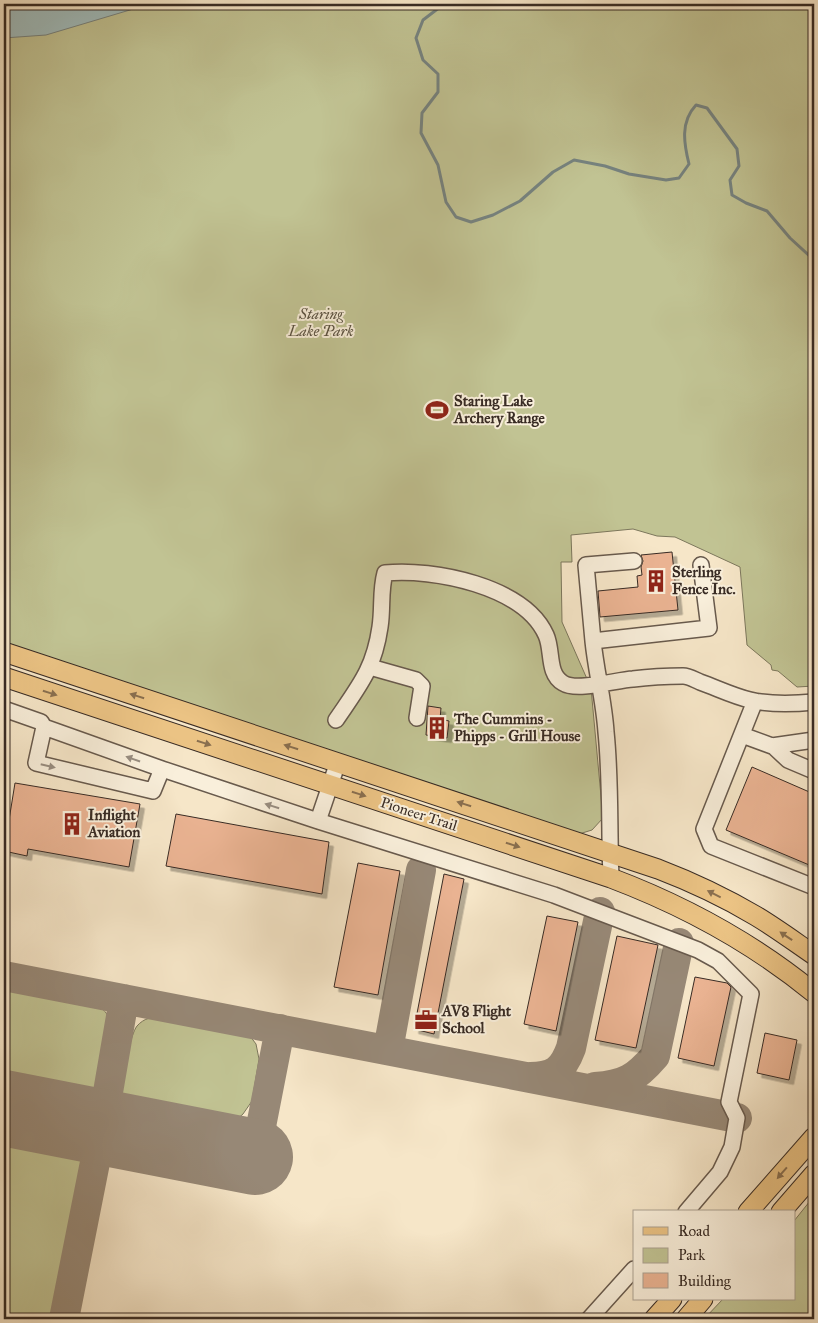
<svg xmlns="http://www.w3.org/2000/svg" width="818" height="1323" viewBox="0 0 818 1323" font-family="'IM FELL Great Primer',serif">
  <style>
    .green { fill: #c1c393; stroke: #7c775c }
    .water { fill: #a0bdbe; stroke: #768380 }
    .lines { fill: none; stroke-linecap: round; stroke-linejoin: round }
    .stream { stroke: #768380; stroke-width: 3 }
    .taxiway { stroke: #978876; stroke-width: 30 }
    .runway { stroke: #978876; stroke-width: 76 }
    .building { fill: #eab392; stroke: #382b24; filter: url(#shadow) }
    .minor-casing { stroke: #685a4d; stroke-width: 18 }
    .major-casing { stroke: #382b24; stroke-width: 21 }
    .minor { stroke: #f9efdb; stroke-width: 15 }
    .major { stroke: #ebc384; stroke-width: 19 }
    .oneway { fill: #896f4f }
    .oneway2 { fill: #988d80 }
    .labels { text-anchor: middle; stroke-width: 4; stroke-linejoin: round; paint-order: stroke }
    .park-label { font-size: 15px; font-style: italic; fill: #5a5140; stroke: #f9efdb }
    .poi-label { font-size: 15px; font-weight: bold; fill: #382b24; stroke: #f9efdb; text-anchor: start }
    .street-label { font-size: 15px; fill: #382b24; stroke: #f9efdb }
  </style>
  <defs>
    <filter id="shadow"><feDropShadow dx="4.5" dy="4.5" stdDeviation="0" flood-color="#0004"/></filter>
  </defs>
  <rect width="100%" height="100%" fill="#f6e6c8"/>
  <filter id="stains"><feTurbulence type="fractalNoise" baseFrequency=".004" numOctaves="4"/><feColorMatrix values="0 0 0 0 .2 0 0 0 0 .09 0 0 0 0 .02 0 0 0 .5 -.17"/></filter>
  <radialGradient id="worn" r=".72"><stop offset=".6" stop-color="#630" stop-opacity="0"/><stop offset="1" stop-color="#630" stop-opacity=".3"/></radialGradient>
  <path class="green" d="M4,4H814V686L797,687L778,671L772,670L771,665L747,645L740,567L675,537L657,536L633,529L571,535L572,562H561L562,622L591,688L603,818L592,830L579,834L4,645Z
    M4,986C24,989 87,997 100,1007C108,1013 110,1019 111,1028C108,1042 105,1078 97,1089C92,1096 85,1099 77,1101L4,1086Z
    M162,1016L243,1032L250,1036L256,1044L259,1059L252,1101L243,1114L235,1121L215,1127L138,1112C133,1109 128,1107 126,1102C123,1098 122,1092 122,1087C123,1075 130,1035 137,1026C144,1018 152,1017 162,1016Z
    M4,1126C22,1129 60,1133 74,1143C82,1149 83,1159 83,1168L55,1319H4Z
    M814,1196V1319H704L723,1299H794V1221Z"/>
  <path class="water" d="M4,4H150L46,35L4,38Z"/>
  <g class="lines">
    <path class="stream" d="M444,4L423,20L416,38L423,60L438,74V92L422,113L421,133L438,165L446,202L456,217L471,222L493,215L520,201L553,172L574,160L605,166L629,174L666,180L679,178L689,164C684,144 680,122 696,105L707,108L737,149L739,166L730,180L732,195L746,203L767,211L790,238L814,260"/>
    <path class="taxiway" d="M4,976L737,1118
      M388,1050L421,870
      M530,1077C554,1077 563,1070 571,1048L600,912
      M595,1087C625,1085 636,1078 655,1056L679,943
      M255,1157L280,1029
      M64,1319L102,1127L124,999"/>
    <path class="runway" d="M4,1108L255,1157"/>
  </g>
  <path class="building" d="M672,552L678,610L600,617L598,591L638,587L637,576L642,575L641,567L643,561L641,555Z
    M428,706L441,708L440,719L449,721L447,738L426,735Z
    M752,767L814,794V867L726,830Z
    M15,783L140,804L129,867L28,849L27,856L4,851Z
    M176,814L329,842L322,894L166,866Z
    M358,863L400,871L378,995L334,987Z
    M444,874L464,879L434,1034L414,1029Z
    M547,916L578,922L556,1031L524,1024Z
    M617,936L658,945L636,1048L595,1040Z
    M695,977L727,983L731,987L714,1066L678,1058Z
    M765,1033L797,1040L789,1080L757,1073Z"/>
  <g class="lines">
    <defs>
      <path id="minor" d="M593,641L586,565L634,561
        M370,667L416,680L422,686L417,718
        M755,701L704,829L711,846L814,887
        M4,709L41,722L44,727L162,769L153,791L36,763L44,727
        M336,720C359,686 374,669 380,627C383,608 380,591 385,573C433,568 524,586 546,635C553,650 547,674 563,683C577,692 616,680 633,679C649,677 666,676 683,676C689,676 695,680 700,682C717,688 733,696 750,700C771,705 793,704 814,702
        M742,735L772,746L814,740
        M773,746L788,760L814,771
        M162,769L318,821L554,895L698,950L718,961L751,994L729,1102L737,1118L732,1147L720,1172L686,1212
        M318,821L338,762
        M611,878C609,830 611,780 606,732C604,701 596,671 593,641L709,628L701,565
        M589,1319L634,1269"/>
      <path id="major" d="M4,652L658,869C692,882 724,897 756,916C776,928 795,942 814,955
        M4,677L611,878C685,906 753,943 814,993
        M748,1212L814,1137
        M781,1212L814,1174
        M654,1319L672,1299
        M686,1319L703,1299"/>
    </defs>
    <use href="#minor" class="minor-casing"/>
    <use href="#major" class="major-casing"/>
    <use href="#minor" class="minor"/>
    <use href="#major" class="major"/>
  </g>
  <defs><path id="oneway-solid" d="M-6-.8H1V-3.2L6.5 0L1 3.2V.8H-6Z" transform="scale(1.25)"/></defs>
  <g class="oneway">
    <use href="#oneway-solid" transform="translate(50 693) rotate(18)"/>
    <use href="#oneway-solid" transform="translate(137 696) rotate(-162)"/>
    <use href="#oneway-solid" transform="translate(204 743) rotate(18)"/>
    <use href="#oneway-solid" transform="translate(291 747) rotate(-162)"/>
    <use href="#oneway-solid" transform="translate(359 794) rotate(18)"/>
    <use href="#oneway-solid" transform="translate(464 804) rotate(-162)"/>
    <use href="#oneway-solid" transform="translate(513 845) rotate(18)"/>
    <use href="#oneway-solid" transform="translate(714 894) rotate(-153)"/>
    <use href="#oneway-solid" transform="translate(786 936) rotate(-146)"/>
    <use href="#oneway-solid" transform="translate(782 1173) rotate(131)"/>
  </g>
  <g class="oneway2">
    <use href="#oneway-solid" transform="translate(133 759) rotate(-161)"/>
    <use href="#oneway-solid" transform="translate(48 766) rotate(13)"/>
    <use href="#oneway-solid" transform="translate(272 806) rotate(-162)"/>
  </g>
  <defs>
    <symbol id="stadium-bare" viewBox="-9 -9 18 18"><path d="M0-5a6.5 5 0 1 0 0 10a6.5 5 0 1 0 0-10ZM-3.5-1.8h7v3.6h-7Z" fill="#8f2418" stroke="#f9efdb" stroke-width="2.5" paint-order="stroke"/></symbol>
    <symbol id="building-bare" viewBox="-9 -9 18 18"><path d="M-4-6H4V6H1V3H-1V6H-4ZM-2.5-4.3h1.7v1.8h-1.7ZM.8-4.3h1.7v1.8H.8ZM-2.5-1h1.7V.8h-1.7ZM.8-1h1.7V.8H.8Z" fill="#8f2418" stroke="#f9efdb" stroke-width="2.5" paint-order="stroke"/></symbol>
    <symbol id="office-bare" viewBox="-9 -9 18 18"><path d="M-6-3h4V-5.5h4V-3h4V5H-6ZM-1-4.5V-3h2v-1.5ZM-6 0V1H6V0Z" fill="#8f2418" stroke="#f9efdb" stroke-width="2.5" paint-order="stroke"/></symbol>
  </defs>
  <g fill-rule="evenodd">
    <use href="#stadium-bare" x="421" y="394" width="32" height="32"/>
    <use href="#building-bare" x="640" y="565" width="32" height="32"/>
    <use href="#building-bare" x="421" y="712" width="32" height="32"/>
    <use href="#building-bare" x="56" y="808" width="32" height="32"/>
    <use href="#office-bare" x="410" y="1004" width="32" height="32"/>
  </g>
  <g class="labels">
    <g class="park-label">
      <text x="321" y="319">Staring<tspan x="321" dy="17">Lake Park</tspan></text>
    </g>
    <g class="poi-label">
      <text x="454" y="406">Staring Lake<tspan x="454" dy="17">Archery Range</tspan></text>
      <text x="672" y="577">Sterling<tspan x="672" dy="17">Fence Inc.</tspan></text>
      <text x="454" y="724">The Cummins -<tspan x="454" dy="17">Phipps - Grill House</tspan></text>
      <text x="88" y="820">Inflight<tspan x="88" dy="17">Aviation</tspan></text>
      <text x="442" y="1016">AV8 Flight<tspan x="442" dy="17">School</tspan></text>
    </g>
    <g class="street-label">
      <text transform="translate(419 814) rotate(18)" y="5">Pioneer Trail</text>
    </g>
  </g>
  <rect width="818" height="1323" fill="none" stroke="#f6e6c8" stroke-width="20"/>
  <rect x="5" y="5" width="808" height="1313" fill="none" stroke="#382b24" stroke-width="2.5"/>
  <rect x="10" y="10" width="798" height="1303" fill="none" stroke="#382b24"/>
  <rect x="633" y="1210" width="162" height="90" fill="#f9efdb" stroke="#aca192"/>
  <rect x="643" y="1227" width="25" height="8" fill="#ebc384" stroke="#aca192"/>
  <text x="678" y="1236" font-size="15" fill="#382b24">Road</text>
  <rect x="643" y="1248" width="25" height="15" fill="#c1c393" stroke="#aca192"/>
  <text x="678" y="1260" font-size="15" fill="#382b24">Park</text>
  <rect x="643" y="1273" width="25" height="15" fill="#eab392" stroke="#aca192"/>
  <text x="678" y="1286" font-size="15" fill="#382b24">Building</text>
  <rect width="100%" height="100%" filter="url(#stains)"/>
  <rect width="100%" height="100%" fill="url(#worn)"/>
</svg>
